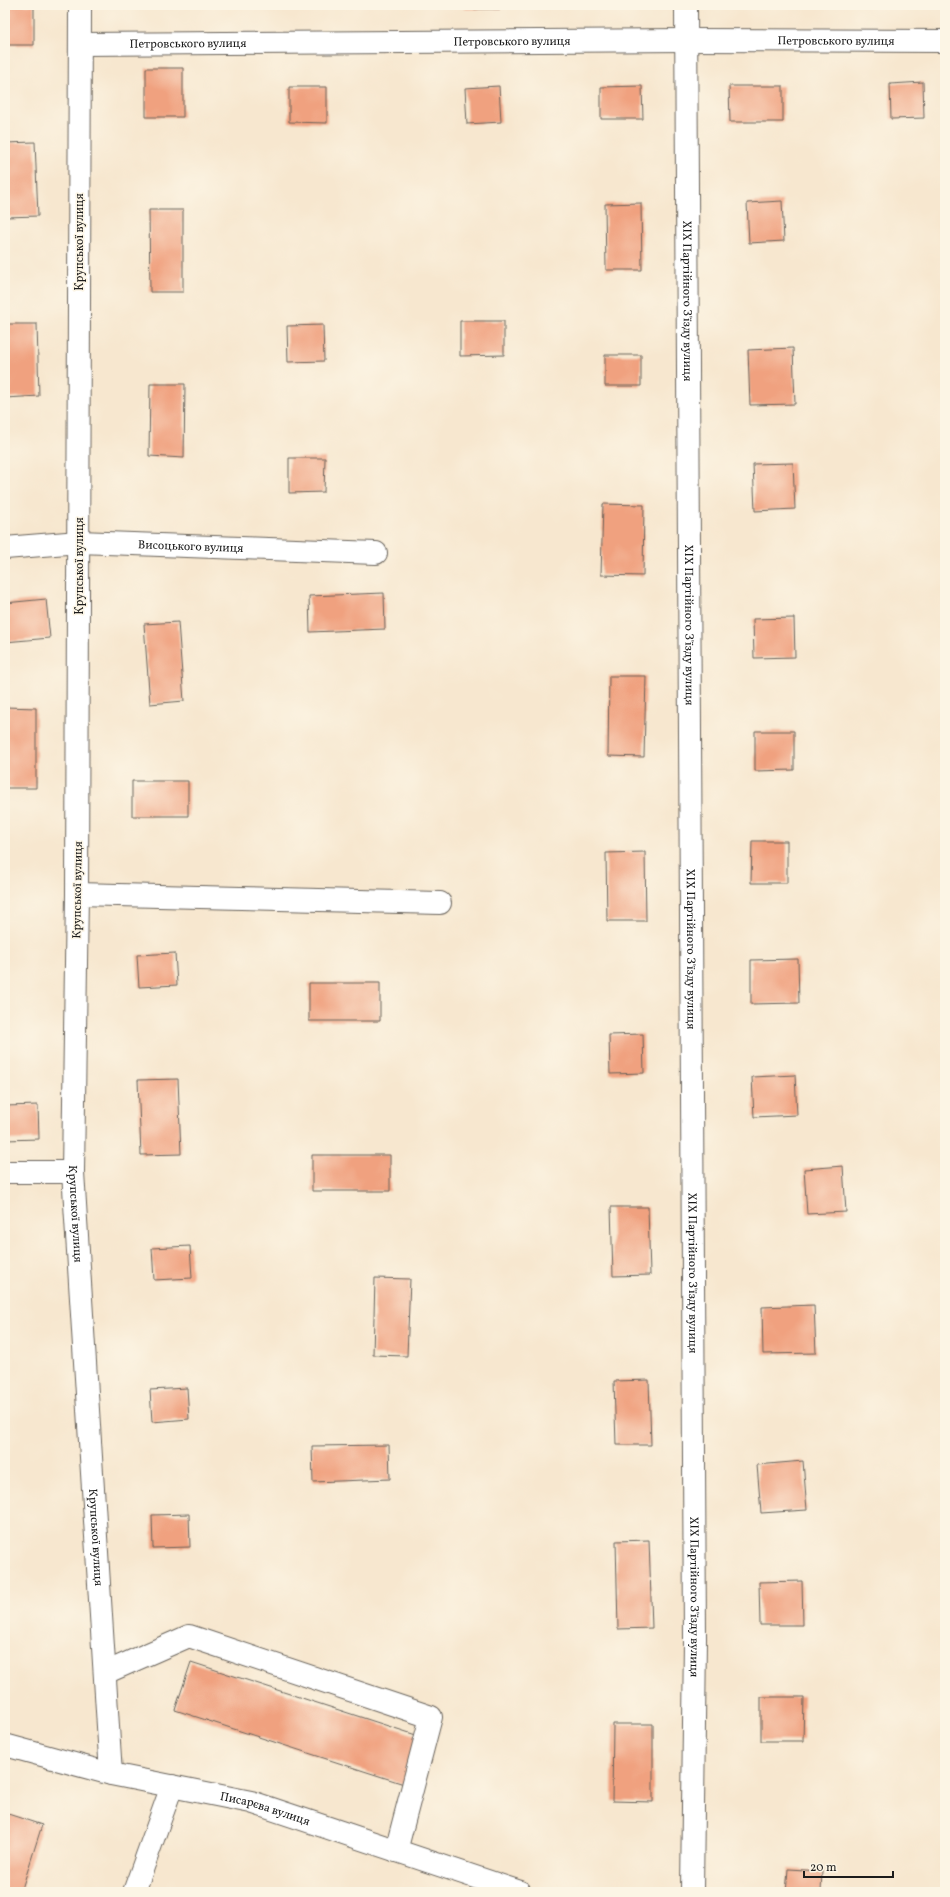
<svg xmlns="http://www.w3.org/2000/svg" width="950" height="1897" viewBox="0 0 950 1897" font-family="Vollkorn,serif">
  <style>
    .building { fill: #f0a17f }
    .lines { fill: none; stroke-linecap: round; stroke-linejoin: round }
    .minor-casing { stroke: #69635b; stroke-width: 24 }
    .minor { stroke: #fff; stroke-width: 22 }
    .labels { text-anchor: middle; stroke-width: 3; stroke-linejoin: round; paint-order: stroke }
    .street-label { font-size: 12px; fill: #1c1c1c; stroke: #fcf5e5 }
  </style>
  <rect width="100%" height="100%" fill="#fcf5e5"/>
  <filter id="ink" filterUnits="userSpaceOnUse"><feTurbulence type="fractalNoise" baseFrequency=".025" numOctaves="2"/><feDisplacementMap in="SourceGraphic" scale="8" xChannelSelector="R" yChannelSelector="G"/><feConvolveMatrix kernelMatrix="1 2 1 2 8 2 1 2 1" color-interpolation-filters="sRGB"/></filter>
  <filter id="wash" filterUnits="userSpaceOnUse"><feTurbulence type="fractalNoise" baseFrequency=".012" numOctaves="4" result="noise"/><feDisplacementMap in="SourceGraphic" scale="16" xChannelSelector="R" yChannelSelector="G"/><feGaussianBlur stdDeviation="0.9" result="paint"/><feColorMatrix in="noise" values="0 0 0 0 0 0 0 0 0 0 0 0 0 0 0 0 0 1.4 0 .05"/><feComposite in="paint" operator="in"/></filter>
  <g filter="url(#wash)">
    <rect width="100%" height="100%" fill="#f7e7cf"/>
    <g id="blocks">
      <path class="building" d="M5,5H34V45H5Z
        M465,5H502V9H465Z
        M146,68H183V117H146Z
        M923,82L924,118L891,119L890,84Z
        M499,86L501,122L467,124L465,88Z
        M642,86L643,119H601V87Z
        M729,86H783V122H730Z
        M289,87H327V123L289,122Z
        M35,142L38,216L6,217L5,143Z
        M782,201L784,241L749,243L747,203Z
        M641,203L642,270H606L605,204Z
        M149,210H183V292H150Z
        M460,321H504V355L460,356Z
        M5,324H37L39,396L5,398Z
        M323,325L324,361L288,362L287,326Z
        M793,348L795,404L750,405L748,350Z
        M605,355H641V386H605Z
        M150,384H185L184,458L149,456Z
        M289,458H325L324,492L289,493Z
        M793,463L795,509L755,511L753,464Z
        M603,504L644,505L643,576L601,575Z
        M384,593L385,629L310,632L309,596Z
        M46,599L50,638L5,642V603Z
        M794,618L795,657L754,658L753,619Z
        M178,622L184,701L150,704L144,624Z
        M609,676H646L644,757L608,756Z
        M5,707L36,708V788H5Z
        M755,731H794V770L755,771Z
        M132,781H188V816H132Z
        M752,841H787V883H751Z
        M645,852L646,921H607L606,853Z
        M175,953L177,985L139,987L137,955Z
        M798,959L799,1003L751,1004V960Z
        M309,983H380V1021H309Z
        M643,1034L644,1073L610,1074L609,1035Z
        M795,1075L797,1115L754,1117L752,1077Z
        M178,1079L181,1154L141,1155L138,1080Z
        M38,1105L39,1139L5,1140V1106Z
        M312,1155H390V1191H312Z
        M843,1166L846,1212L807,1214L804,1169Z
        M611,1207H648L650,1275L613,1276Z
        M190,1246L192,1278L154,1280L152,1248Z
        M375,1278L410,1279L407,1356L373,1355Z
        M814,1305L816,1353L763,1354L762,1307Z
        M649,1380L651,1445H616L614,1381Z
        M187,1388L189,1419L152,1422L150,1390Z
        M389,1445L390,1479L313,1482L312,1446Z
        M803,1461L807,1510L761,1513L757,1465Z
        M189,1514L190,1547L153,1548L152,1515Z
        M649,1540L652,1628L618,1629L616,1541Z
        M802,1581L803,1625H760L759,1582Z
        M191,1662L419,1736L404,1784L175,1710Z
        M761,1697H804L803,1741H761Z
        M613,1724H653V1802L612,1801Z
        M5,1813L42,1825L21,1892H5Z
        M788,1869L822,1871L821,1892H786Z"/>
    </g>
  </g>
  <g filter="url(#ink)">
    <use href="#blocks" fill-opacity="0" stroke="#69635b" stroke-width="1"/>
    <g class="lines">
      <defs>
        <g id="minor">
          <path id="s1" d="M80,5L77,894L73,1172L111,1774"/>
          <path id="s2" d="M686,5L695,1639L692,1892"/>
          <path id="s3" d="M80,44L687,40L945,41"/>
          <path id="s4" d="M5,548L79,542L376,553"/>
          <path d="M77,894L440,903"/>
          <path d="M5,1172H73"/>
          <path d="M105,1673L189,1636L431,1717L396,1851"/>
          <path id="s5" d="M5,1745L111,1774L251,1802L520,1892"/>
          <path d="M134,1892L172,1786"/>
        </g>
      </defs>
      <use href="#minor" class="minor-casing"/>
      <use href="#minor" class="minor"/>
    </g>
  </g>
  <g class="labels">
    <g class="street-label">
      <text dy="4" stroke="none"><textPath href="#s3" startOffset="756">Петровського вулиця</textPath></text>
      <text dy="4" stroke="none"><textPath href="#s3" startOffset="432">Петровського вулиця</textPath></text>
      <text dy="4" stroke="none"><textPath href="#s3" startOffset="108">Петровського вулиця</textPath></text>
      <text transform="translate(79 242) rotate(-90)" y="4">Крупської вулиця</text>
      <text dy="4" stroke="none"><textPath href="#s2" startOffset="296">XIX Партійного З'їзду вулиця</textPath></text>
      <text dy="4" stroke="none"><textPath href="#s4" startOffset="186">Висоцького вулиця</textPath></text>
      <text transform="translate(79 566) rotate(-90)" y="4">Крупської вулиця</text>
      <text dy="4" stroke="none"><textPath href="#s2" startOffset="620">XIX Партійного З'їзду вулиця</textPath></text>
      <text transform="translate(77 890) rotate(-89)" y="4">Крупської вулиця</text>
      <text dy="4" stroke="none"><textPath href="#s2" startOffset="944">XIX Партійного З'їзду вулиця</textPath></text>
      <text dy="4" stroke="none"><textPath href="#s1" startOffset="1209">Крупської вулиця</textPath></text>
      <text dy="4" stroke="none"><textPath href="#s2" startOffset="1268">XIX Партійного З'їзду вулиця</textPath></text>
      <text dy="4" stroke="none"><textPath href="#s1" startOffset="1533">Крупської вулиця</textPath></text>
      <text dy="4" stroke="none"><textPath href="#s2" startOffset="1592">XIX Партійного З'їзду вулиця</textPath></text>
      <text dy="4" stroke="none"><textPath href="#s5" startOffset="268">Писарєва вулиця</textPath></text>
    </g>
  </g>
  <rect width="950" height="1897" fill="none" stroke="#fcf5e5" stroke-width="20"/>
  <path d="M804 1871v6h89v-6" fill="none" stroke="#1c1c1c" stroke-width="2"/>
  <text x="810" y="1871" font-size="12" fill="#1c1c1c" stroke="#fcf5e5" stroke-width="3" paint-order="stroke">20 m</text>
</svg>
